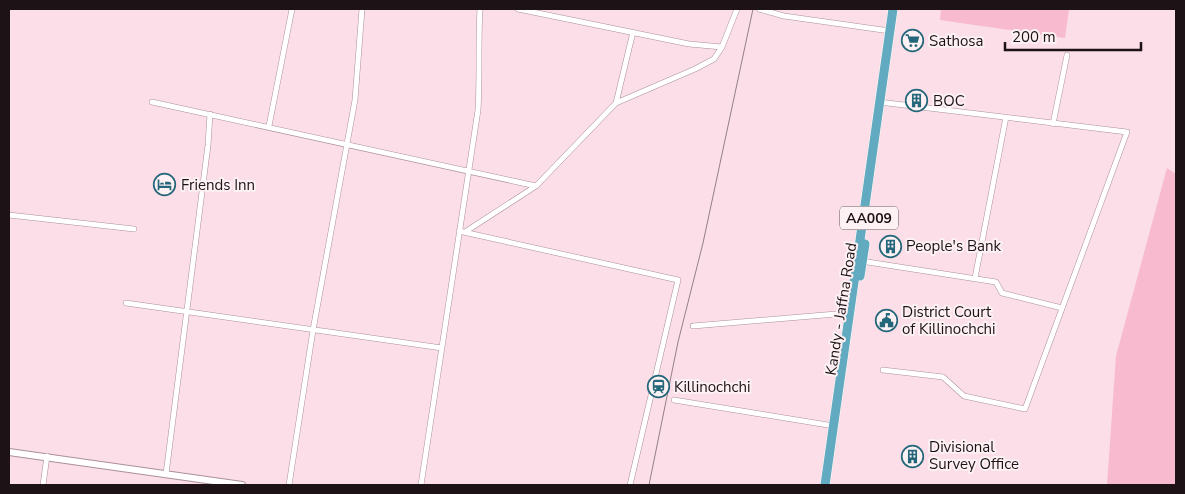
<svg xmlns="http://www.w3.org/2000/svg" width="1185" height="494" viewBox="0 0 1185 494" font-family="'Nunito Sans',sans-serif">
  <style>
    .green { fill: #f8bacf }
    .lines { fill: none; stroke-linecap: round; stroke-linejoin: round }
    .minor-casing { stroke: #ab9199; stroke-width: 6 }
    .tertiary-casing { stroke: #ab9199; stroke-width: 8 }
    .trunk-casing { stroke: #fff; stroke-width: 10 }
    .minor { stroke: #fff; stroke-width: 5 }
    .tertiary { stroke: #fff; stroke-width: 6 }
    .trunk { stroke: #62aabf; stroke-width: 9 }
    .rail { stroke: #948086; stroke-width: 1 }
    .labels { text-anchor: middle; stroke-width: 4; stroke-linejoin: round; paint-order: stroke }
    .shield { fill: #fdf1f4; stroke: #605659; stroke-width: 1 }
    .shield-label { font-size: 14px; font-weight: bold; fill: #1d1316 }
    .poi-label { font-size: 15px; fill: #1d1316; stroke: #fdf1f4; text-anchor: start }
    .street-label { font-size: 15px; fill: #1d1316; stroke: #fdf1f4 }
  </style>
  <rect width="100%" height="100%" fill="#fbdee7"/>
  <path class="green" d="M941,9H1069L1065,38L940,20Z
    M1167,168L1176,174V485H1107L1116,356Z"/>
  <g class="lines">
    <defs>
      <path id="minor" d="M518,9L689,44L722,47L737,9
        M759,9L784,16L890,31
        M152,102L536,186
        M879,102L1127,132L1025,409L964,396L943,377L883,370
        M616,103L633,32
        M1053,124L1067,55
        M269,126L292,9
        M9,215L134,229
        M459,231L678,280L630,485
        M465,232L536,186L616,103L695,69L714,59L722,47
        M861,261L996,282L1002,293L1062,308
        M975,278L1006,117
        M126,303L442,348
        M693,326L848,313
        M674,400L834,426
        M166,474L208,145L210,114
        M43,485L47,456
        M289,485L313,330L355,100L362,9
        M421,485L478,110C480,76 478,43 480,9"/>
      <path id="tertiary" d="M9,452L242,485"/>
      <path id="trunk" d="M860,276L865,244
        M825,485L893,9"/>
    </defs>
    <use href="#minor" class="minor-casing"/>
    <use href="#tertiary" class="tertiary-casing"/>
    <use href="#trunk" class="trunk-casing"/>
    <use href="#minor" class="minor"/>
    <use href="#tertiary" class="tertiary"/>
    <use href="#trunk" class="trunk"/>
    <path class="rail" d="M649,485L678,342L703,243L753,9"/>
  </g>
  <defs>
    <symbol id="supermarket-ring" viewBox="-11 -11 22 22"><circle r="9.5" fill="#fdf1f4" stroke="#24677a" stroke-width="1.5"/><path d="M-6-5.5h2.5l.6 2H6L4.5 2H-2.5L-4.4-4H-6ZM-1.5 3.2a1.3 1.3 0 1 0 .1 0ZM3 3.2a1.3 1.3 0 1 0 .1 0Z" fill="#24677a"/></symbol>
    <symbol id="building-ring" viewBox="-11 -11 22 22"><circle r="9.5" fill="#fdf1f4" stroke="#24677a" stroke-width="1.5"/><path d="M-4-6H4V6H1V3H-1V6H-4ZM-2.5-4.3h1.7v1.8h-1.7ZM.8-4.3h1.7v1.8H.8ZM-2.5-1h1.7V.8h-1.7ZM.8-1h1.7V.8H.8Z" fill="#24677a"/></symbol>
    <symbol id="hotel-ring" viewBox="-11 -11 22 22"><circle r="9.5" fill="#fdf1f4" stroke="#24677a" stroke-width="1.5"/><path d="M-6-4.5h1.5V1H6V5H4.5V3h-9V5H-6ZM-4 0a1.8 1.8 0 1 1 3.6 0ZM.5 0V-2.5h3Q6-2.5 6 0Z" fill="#24677a"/></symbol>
    <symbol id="civic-ring" viewBox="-11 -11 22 22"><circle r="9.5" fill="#fdf1f4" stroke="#24677a" stroke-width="1.5"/><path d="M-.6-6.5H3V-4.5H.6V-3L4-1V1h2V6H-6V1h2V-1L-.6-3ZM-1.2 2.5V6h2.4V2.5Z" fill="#24677a"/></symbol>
    <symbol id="station-ring" viewBox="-11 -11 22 22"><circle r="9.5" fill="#fdf1f4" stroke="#24677a" stroke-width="1.5"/><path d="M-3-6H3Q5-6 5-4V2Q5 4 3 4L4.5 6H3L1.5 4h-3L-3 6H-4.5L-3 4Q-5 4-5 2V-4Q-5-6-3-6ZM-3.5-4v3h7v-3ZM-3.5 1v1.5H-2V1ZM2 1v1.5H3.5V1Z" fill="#24677a"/></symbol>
  </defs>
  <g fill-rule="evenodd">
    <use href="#supermarket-ring" x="900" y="28" width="25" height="25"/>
    <use href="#building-ring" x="904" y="88" width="25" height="25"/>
    <use href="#hotel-ring" x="152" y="172" width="25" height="25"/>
    <use href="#building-ring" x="878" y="234" width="25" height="25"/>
    <use href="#civic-ring" x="874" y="308" width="25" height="25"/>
    <use href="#station-ring" x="646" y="374" width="25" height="25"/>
    <use href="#building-ring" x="900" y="444" width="25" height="25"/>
  </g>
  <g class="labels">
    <rect class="shield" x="840" y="206.5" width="58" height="23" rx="4"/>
    <g class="shield-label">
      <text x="869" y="223">AA009</text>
    </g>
    <g class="poi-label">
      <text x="929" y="46">Sathosa</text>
      <text x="933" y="106">BOC</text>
      <text x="181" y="190">Friends Inn</text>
      <text x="906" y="251">People's Bank</text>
      <text x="902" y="317">District Court<tspan x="902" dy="17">of Killinochchi</tspan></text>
      <text x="674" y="392">Killinochchi</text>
      <text x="929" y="452">Divisional<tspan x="929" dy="17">Survey Office</tspan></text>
    </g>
    <g class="street-label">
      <text transform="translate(841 309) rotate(-81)" y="5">Kandy - Jaffna Road</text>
    </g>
  </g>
  <rect width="1185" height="494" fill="none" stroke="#1d1316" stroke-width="20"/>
  <path d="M1005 42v8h136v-8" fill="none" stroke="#1d1316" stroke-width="2.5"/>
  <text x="1012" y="42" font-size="15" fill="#1d1316" stroke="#fdf1f4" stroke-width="4" paint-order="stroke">200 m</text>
</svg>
